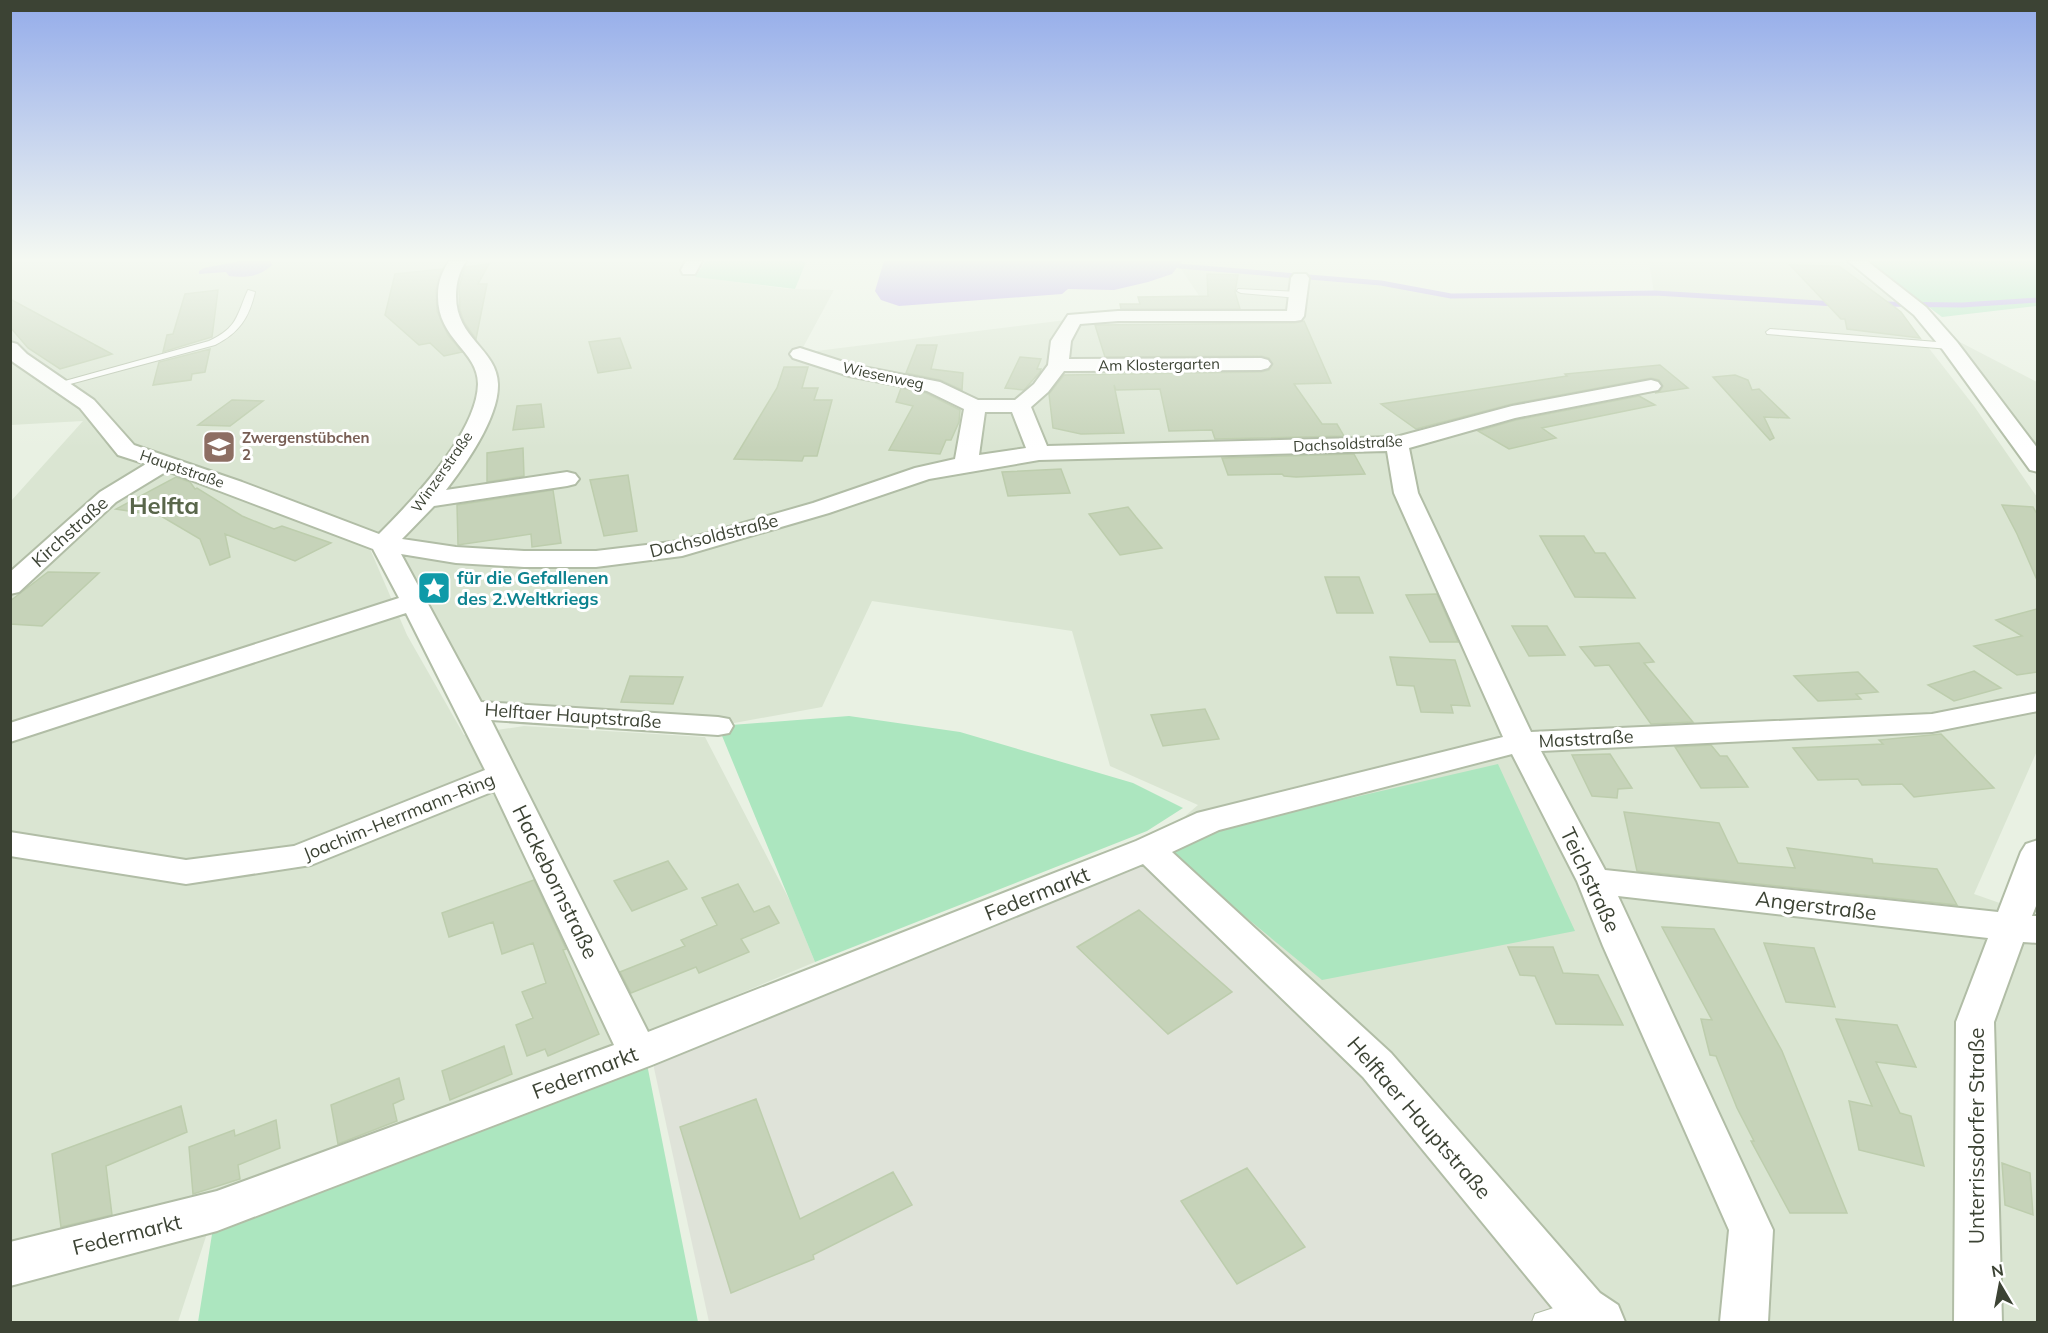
<svg xmlns="http://www.w3.org/2000/svg" width="2048" height="1333" viewBox="0 0 2048 1333" font-family="Mulish,sans-serif">
  <style>
    .residential { fill: #dae5d2 }
    .industrial { fill: #dfe3d9 }
    .green { fill: #ace6bf }
    .water { fill: #b6a0ee }
    .lines { fill: none; stroke-linecap: round; stroke-linejoin: round }
    .stream { stroke: #b6a0ee; stroke-width: 5 }
    .building { fill: #c6d3b9; stroke: #bdcdad; stroke-width: 1.5 }
    .service-casing { stroke: #b1bda6; stroke-width: 2 }
    .minor-casing { stroke: #b1bda6; stroke-width: 4 }
    .service { fill: #fff; fill-rule: evenodd }
    .minor { fill: #fff; fill-rule: evenodd }
    .labels { text-anchor: middle; stroke-width: 6; stroke-linejoin: round; paint-order: stroke }
    .far-street-label { font-size: 15px; fill: #3c4334; stroke: #fff }
    .far-education-label { font-size: 15px; font-weight: bold; fill: #785e54; stroke: #fff; text-anchor: start }
    .street-label { font-size: 18px; fill: #3c4334; stroke: #fff }
    .culture-label { font-size: 18px; font-weight: bold; fill: #0d838f; stroke: #fff; text-anchor: start }
    .near-street-label { font-size: 21px; fill: #3c4334; stroke: #fff }
    .district-label { font-size: 24px; font-weight: bold; fill: #59664b; stroke: #fff }
  </style>
  <rect width="100%" height="100%" fill="#e9f1e3"/>
  <path class="residential" d="M11,261H449L440,280L437,299L446,328L471,360L476,374L478,393L468,420L422,493L370,549L407,635L464,735L524,726L705,737L791,903L815,962L559,1070L215,1192L214,1212L178,1322H11V501L83,421L11,425Z
    M458,261H694L689,270L693,276L788,289L834,290L800,353L1074,319L1212,315L1179,266L1381,283L1451,296L1654,293L1649,261H1842L1889,297L1974,406L2037,497V751L1974,894L2037,916V1322H1579L1373,1067L1258,962L1134,860L1198,805L1110,766L1072,631L872,601L822,707L718,726L471,710L383,544L423,505L489,384L448,314Z
    M1954,339L2037,382V447Z"/>
  <path class="industrial" d="M1134,860L1258,962L1373,1067L1579,1322H709L654,1068V1049Z"/>
  <path class="green" d="M706,261H803L806,262L795,289L695,277Z
    M1867,261H2037V306L1942,317Z
    M849,716L960,732L1133,783L1183,808L1147,831L815,962L718,726Z
    M1498,764L1575,931L1322,980L1169,854L1222,828Z
    M645,1054L698,1322H198L213,1228Z"/>
  <path class="water" d="M240,261H271L272,265C260,277 245,278 229,276L226,272L199,274V271L204,268Z
    M884,261H1182L1172,274L1148,282L1114,290L1068,289L1062,294L899,306L881,300L875,291Z"/>
  <g class="lines">
    <path class="stream" d="M1179,266L1381,283L1451,296L1655,293L1836,304
      M1882,304L1962,305L2038,300"/>
  </g>
  <path class="building" d="M489,264L478,284H487L476,339L464,322L460,310L459,287L465,267Z
    M1790,265L1839,266L1901,312L1920,338L1847,329L1845,319H1841Z
    M442,269L436,290L437,311L448,335L462,352L444,356L430,343L419,345L385,315L395,274Z
    M1207,274L1238,275L1235,292L1240,309H1121L1120,304H1140L1138,297L1208,296Z
    M218,290L212,337L163,352L167,335L173,334L185,294Z
    M10,299L112,354L60,369L28,348L10,327Z
    M1304,321L1331,383L1294,384L1322,424H1337L1344,436L1215,439L1212,430L1169,431L1160,389L1116,390L1114,385L1124,433L1081,434L1053,428L1049,394L1064,375L1261,372L1269,370L1273,364L1269,358L1261,356L1105,357L1095,325L1295,323Z
    M620,338L631,368L598,373L589,342Z
    M917,345H937L931,369L963,373L962,390L940,380L906,373Z
    M210,349L205,372L192,374L191,380L153,385L159,362Z
    M1020,357L1041,359L1037,369H1041L1040,372L1024,390L1005,388Z
    M1660,365L1688,388L1655,393L1660,391L1663,386L1659,380L1651,378L1512,404L1416,429L1381,404L1567,376L1565,374Z
    M784,367H808L802,388H818L814,400H832L817,456H804L802,461L734,459L777,388Z
    M1735,375L1748,380L1752,390L1759,389L1789,418L1764,417L1774,438L1770,440L1713,377Z
    M901,388L926,393L960,410L959,422L951,440H946L940,454L889,450L913,406L896,402Z
    M1639,396L1655,405L1542,428L1556,438L1509,449L1478,431L1516,420Z
    M232,400L263,401L230,426L198,425Z
    M541,404L544,427L513,430L517,406Z
    M523,448L524,476L487,482V453Z
    M1354,454L1365,474L1296,477L1284,476L1282,474L1228,475L1222,458Z
    M1061,469L1070,493L1008,496L1002,472Z
    M628,475L637,531L604,536L590,480Z
    M176,477L190,482L195,489L197,488L242,516L274,529L282,526L331,543L295,561L225,534L230,557L210,565L200,539L161,516L116,509Z
    M553,490L561,543L532,547L531,534L458,545L457,505Z
    M2002,505L2033,507L2037,514V580L2017,534Z
    M1128,507L1136,517L1162,548L1120,555L1089,514Z
    M1540,536H1584L1595,553H1605L1635,598L1575,597Z
    M48,572L99,573L42,626L10,624V601Z
    M1325,577H1359L1373,613H1337Z
    M1437,594L1458,642H1430L1406,595Z
    M2037,609V672L2017,675L1974,646L2022,636L1996,620Z
    M1512,626H1547L1565,655L1529,656Z
    M1639,643L1654,662L1644,663L1693,722L1651,724L1609,665L1595,666L1580,647Z
    M1390,657L1455,660L1470,706L1451,705L1453,713L1421,712L1414,686L1397,685Z
    M1974,671L2001,688L1954,701L1928,685Z
    M1858,672L1878,692L1856,694L1861,699L1818,701L1794,676Z
    M630,676L683,677L673,704L621,702Z
    M1205,709L1219,739L1163,746L1151,715Z
    M1941,734L1994,788L1914,797L1902,784L1862,785L1858,779L1818,780L1793,748L1883,744L1879,740Z
    M1711,745L1720,756H1727L1748,787L1701,788L1675,747Z
    M1610,754L1632,788L1618,789L1617,798L1592,796L1572,755Z
    M1624,812L1719,823L1738,863L1795,868L1787,848L1872,859L1873,863L1937,869L1957,905L1637,871Z
    M668,861L687,889L632,911L614,881Z
    M534,880L566,949L563,950L599,1034L548,1056L545,1049L527,1056L516,1025L533,1018L522,992L546,983L533,943L502,954L493,922L449,937L442,913Z
    M738,884L754,912L769,906L779,923L741,939L749,952L699,973L696,967L631,993L620,972L685,946L681,940L717,925L702,898Z
    M1139,910L1232,992L1168,1034L1077,947Z
    M1662,927L1714,929L1782,1051L1847,1213H1790L1751,1141H1754L1737,1108L1716,1056L1710,1055L1701,1019L1712,1020Z
    M1764,943L1814,948L1835,1007L1786,1002Z
    M1508,947H1553L1563,973L1598,975L1623,1025L1556,1024L1535,976L1520,975Z
    M1836,1019L1897,1025L1916,1067L1876,1062L1900,1113L1911,1116L1924,1166L1859,1150L1849,1101L1872,1106Z
    M504,1046L512,1074L450,1100L442,1071Z
    M399,1078L404,1099L393,1104L397,1121L338,1144L331,1105Z
    M756,1099L800,1219L893,1172L912,1205L813,1255L814,1259L731,1293L680,1127Z
    M181,1106L187,1132L106,1166L112,1215L61,1227L52,1154Z
    M276,1120L280,1148L238,1165L240,1179L193,1194L189,1147L234,1130L235,1136Z
    M2002,1163L2030,1173L2033,1215L2005,1205Z
    M1247,1168L1305,1247L1237,1284L1181,1201Z"/>
  <g class="lines">
    <defs>
      <path id="service" d="M1238,289L1298,292L1302,295L1298,298L1241,293L1237,291Z
        M248,290L255,292C249,318 239,333 215,345L59,387L54,384L209,341C238,327 236,317 248,290Z
        M1770,329L1950,343L1955,346L1950,349L1767,334L1766,332Z
        M1575,1301L1583,1304L1586,1312L1583,1320L1576,1322H1532L1535,1314Z"/>
      <path id="minor" d="M449,261H466C459,272 456,283 456,296C456,339 497,349 498,384C499,417 466,464 446,490L567,472L575,474L579,479L575,484L567,486L434,506L402,539L456,547L524,551H596L680,541L813,503L915,468L955,459L964,409L927,391L849,376L793,358L790,354L793,350L800,348L853,365L940,382L978,400H1015L1034,384L1048,365L1051,341L1068,315L1118,311H1287L1291,278L1294,274H1306L1309,278L1304,316L1301,320L1295,321H1118L1080,324L1071,341L1069,359L1261,358L1268,360L1271,364L1268,368L1261,370L1064,371L1048,392L1031,407L1047,446L1396,437L1512,406L1651,380L1658,382L1661,386L1658,390L1515,418L1409,448L1418,493L1531,732L1932,714L2038,693V711L1932,732L1541,751L1605,870L1998,912L2021,852L2026,844L2038,840V901L2032,916H2038V943L2023,942L1994,1022L2002,1322H1954L1956,1022L1988,938L1618,896L1773,1230L1768,1322H1720L1729,1230L1603,946L1577,881L1512,754L1219,830L1172,852L1391,1053L1600,1293L1618,1305L1625,1322H1564L1363,1077L1143,864L652,1065L217,1231L10,1286V1242L217,1191L614,1045L494,791L311,865L186,884L10,856V832L186,860L294,846L485,770L406,613L10,742V723L399,598L373,549L167,471L116,502L19,592L10,594V572L100,492L146,464L118,455L80,408L13,362L10,359V342L17,344L27,354L94,400L134,445L242,482L379,534C412,501 477,433 478,384C478,350 437,340 438,295C438,282 442,272 449,261ZM985,412H1012L1026,448L979,455ZM1387,451L1394,493L1503,737L1197,813L1136,841L648,1032L491,720L718,735L729,733L733,726L729,719L718,717L481,702L401,554L456,563L524,567H596L682,556L829,513L929,479L1039,460Z
        M686,261H702L695,274H683L681,270Z
        M1848,261H1867L1926,307L1957,342L2038,449V472L2030,470L1943,350L1914,315Z"/>
    </defs>
    <use href="#service" class="service-casing"/>
    <use href="#minor" class="minor-casing"/>
    <use href="#service" class="service"/>
    <use href="#minor" class="minor"/>
  </g>
  <linearGradient id="sky" x2="0" y2="1"><stop stop-color="#94acea"/><stop offset="0.58" stop-color="#f5f9f2"/><stop offset="1" stop-color="#f5f9f2" stop-opacity="0"/></linearGradient>
  <rect width="2048" height="448" fill="url(#sky)"/>
  <defs>
    <symbol id="school-square" viewBox="-11 -11 22 22"><rect x="-9" y="-9" width="18" height="18" rx="4" fill="#8d6e63" stroke="#fff"/><path d="M0-5L7-2L0 1L-7-2ZM-4 1L0 2.5L4 1V4Q0 6-4 4Z" fill="#fff"/></symbol>
    <symbol id="sight-square" viewBox="-11 -11 22 22"><rect x="-9" y="-9" width="18" height="18" rx="4" fill="#0f9aa8" stroke="#fff"/><path d="M0-6L1.8-2.2L6-1.7L2.9 1.2L3.7 5.4L0 3.3L-3.7 5.4L-2.9 1.2L-6-1.7L-1.8-2.2Z" fill="#fff"/></symbol>
  </defs>
  <g fill-rule="evenodd">
    <use href="#school-square" x="200" y="428" width="38" height="38"/>
    <use href="#sight-square" x="415" y="569" width="38" height="38"/>
  </g>
  <g class="labels">
    <g class="far-street-label">
      <text transform="translate(1159 365) rotate(-1)" y="5">Am Klostergarten</text>
      <text transform="translate(883 376) rotate(12)" y="5">Wiesenweg</text>
      <text transform="translate(1348 444) rotate(-3)" y="5">Dachsoldstraße</text>
      <text transform="translate(182 469) rotate(19)" y="5">Hauptstraße</text>
      <text transform="translate(442 472) rotate(-55)" y="5">Winzerstraße</text>
    </g>
    <g class="far-education-label">
      <text x="242" y="443">Zwergenstübchen<tspan x="242" dy="17">2</tspan></text>
    </g>
    <g class="street-label">
      <text transform="translate(70 532) rotate(-42)" y="6">Kirchstraße</text>
      <text transform="translate(714 536) rotate(-14)" y="6">Dachsoldstraße</text>
      <text transform="translate(573 716) rotate(4)" y="6">Helftaer Hauptstraße</text>
      <text transform="translate(1586 739) rotate(-3)" y="6">Maststraße</text>
      <text transform="translate(399 817) rotate(-22)" y="6">Joachim-Herrmann-Ring</text>
    </g>
    <g class="culture-label">
      <text x="457" y="584">für die Gefallenen<tspan x="457" dy="21">des 2.Weltkriegs</tspan></text>
    </g>
    <g class="near-street-label">
      <text transform="translate(1590 880) rotate(65)" y="7">Teichstraße</text>
      <text transform="translate(555 882) rotate(64)" y="7">Hackebornstraße</text>
      <text transform="translate(1037 894) rotate(-22)" y="7">Federmarkt</text>
      <text transform="translate(1816 906) rotate(7)" y="7">Angerstraße</text>
      <text transform="translate(585 1073) rotate(-21)" y="7">Federmarkt</text>
      <text transform="translate(1419 1118) rotate(49)" y="7">Helftaer Hauptstraße</text>
      <text transform="translate(1977 1136) rotate(-90)" y="7">Unterrissdorfer Straße</text>
      <text transform="translate(127 1235) rotate(-14)" y="7">Federmarkt</text>
    </g>
    <g class="district-label">
      <text x="164" y="514">Helfta</text>
    </g>
  </g>
  <rect width="2048" height="1333" fill="none" stroke="#3c4334" stroke-width="24"/>
  <g transform="translate(2000 1285) rotate(350)" stroke="#ffffff" stroke-width="4.5" paint-order="stroke">
  <path d="M0-4.5L10 22L0 15L-10 22Z" fill="#3c4334"/>
  <text y="-9" font-size="16" font-weight="bold" text-anchor="middle" fill="#3c4334">N</text>
  </g>
</svg>
